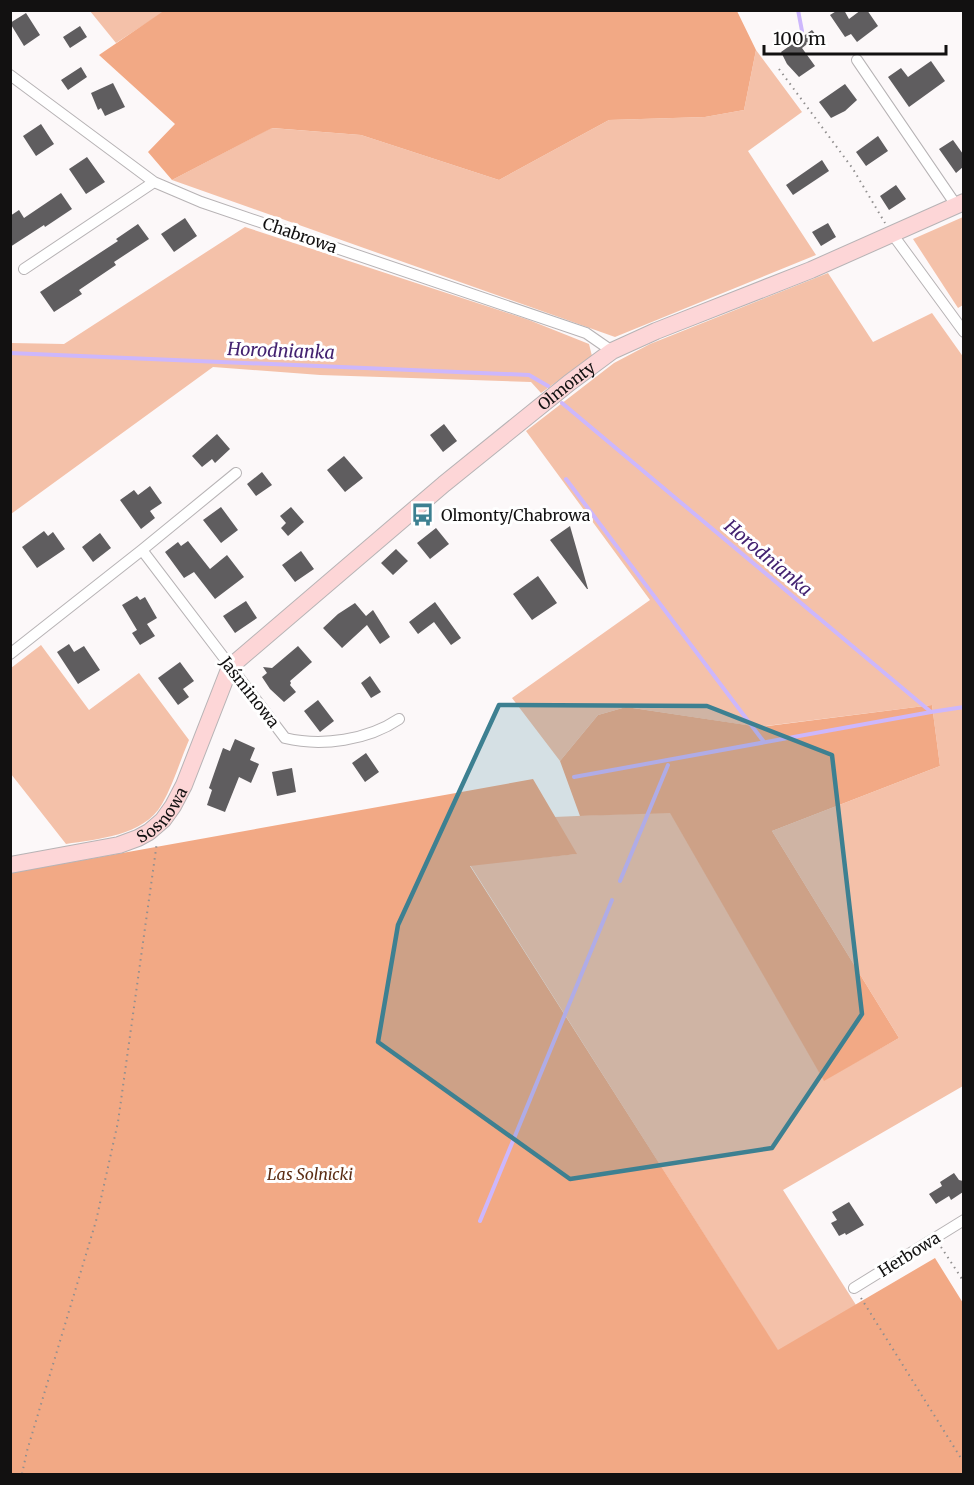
<svg xmlns="http://www.w3.org/2000/svg" width="974" height="1485" viewBox="0 0 974 1485" font-family="Merriweather,serif">
  <style>
    .green { fill: #f4c1a9 }
    .forest { fill: #f2a985 }
    .lines { fill: none; stroke-linecap: round; stroke-linejoin: round }
    .stream { stroke: #cdb7fc; stroke-width: 4 }
    .building { fill: #5f5d5f }
    .street-casing { stroke: #b7b3b5; stroke-width: 12 }
    .secondary-casing { stroke: #b7b3b5; stroke-width: 18 }
    .path { stroke: #918f8f; stroke-width: 2; stroke-dasharray: 1.5 4.5; stroke-linecap: butt }
    .street { stroke: #fff; stroke-width: 10 }
    .secondary { stroke: #fdd6d7; stroke-width: 16 }
    .marked { fill: #3d8091; fill-opacity: 0.2; stroke: #3d8091; stroke-width: 4.5; stroke-linejoin: round }
    .labels { text-anchor: middle; stroke-width: 6; stroke-linejoin: round; paint-order: stroke }
    .street-label { font-size: 16px; fill: #121111; stroke: #fff }
    .poi-label { font-size: 16px; fill: #121111; stroke: #fff; text-anchor: start }
    .park-label { font-size: 16px; font-style: italic; fill: #5c2e15; stroke: #fff }
    .water-label { font-size: 18px; font-style: italic; fill: #432270; stroke: #fff }
  </style>
  <rect width="100%" height="100%" fill="#fcf8f9"/>
  <path class="green" d="M90,11H165L116,43Z
    M756,50L802,112L748,151L816,255L615,337L172,180L271,128L361,135L499,180L609,120L705,117L744,110Z
    M963,217V305L958,308L913,239Z
    M245,227L529,320L589,344L592,356L541,393L531,382L320,375L213,367L11,514V343L64,344Z
    M828,273L873,342L932,313L964,358L963,1086L783,1190L856,1305L778,1351L470,865L576,854L554,817L670,812L824,1080L899,1038L772,831L940,766L932,705L759,727L626,707L598,715L560,761L512,698L650,600L526,431L614,363L650,344Z
    M41,645L89,710L139,673L189,740C180,761 173,785 162,804C144,836 97,839 66,844L11,774V668Z"/>
  <path class="forest" d="M165,10L737,11L756,50L744,110L705,117L609,120L499,180L361,135L272,128L172,180L148,152L175,124L99,55Z
    M932,705L940,766L772,831L899,1038L824,1081L670,813L580,816L560,761L598,715L626,707L760,727Z
    M533,779L577,854L470,866L778,1350L935,1258L963,1303V1474H11V873Z"/>
  <g class="lines">
    <path class="stream" d="M798,10L802,31
      M10,353L529,375L548,386
      M562,403L931,712L964,707
      M566,479L764,742
      M574,777L931,712
      M620,881L668,765
      M480,1221L612,900"/>
  </g>
  <path class="building" d="M838,10H844L849,19L861,10H867L878,26L857,42L851,34L845,37L830,15Z
    M26,13L40,35L24,46L10,23Z
    M80,26L87,37L70,48L63,37Z
    M812,30L817,36L802,48L815,66L799,77L787,64L781,52Z
    M931,61L945,81L909,107L888,77L901,68L908,77Z
    M81,67L87,77L68,90L61,80Z
    M113,83L125,107L105,116L101,108L98,110L91,93Z
    M845,84L857,100L845,111L831,118L819,102Z
    M41,124L54,144L36,156L23,136Z
    M878,136L888,151L866,166L856,152Z
    M953,140L963,154V167L956,173L939,149Z
    M87,157L105,182L86,194L69,169Z
    M822,160L829,171L793,195L786,185Z
    M896,185L906,199L889,210L880,196Z
    M61,193L72,209L45,227L44,225L10,247V216L19,210L24,218Z
    M185,218L197,236L174,252L161,234Z
    M828,223L836,237L821,246L812,232Z
    M138,224L149,239L114,262L116,265L79,290L82,294L54,312L40,292L118,241L116,239Z
    M444,424L457,441L443,452L430,435Z
    M217,434L230,449L215,463L212,459L202,467L192,456Z
    M344,456L363,478L345,492L327,470Z
    M262,472L272,485L256,496L247,484Z
    M150,486L162,503L150,511L155,518L141,529L120,500L134,490L138,495Z
    M221,507L238,530L221,543L203,520Z
    M291,507L304,522L288,536L281,528L286,523L280,516Z
    M570,526L588,589H587L550,540Z
    M436,528L449,544L430,559L417,543Z
    M44,531L48,536L53,532L65,549L37,568L22,547Z
    M100,533L111,548L93,562L82,547Z
    M188,541L210,569L227,555L244,577L215,599L194,572L184,578L165,552L178,542L181,546Z
    M396,549L408,561L393,575L381,563Z
    M301,551L314,569L295,582L282,565Z
    M538,576L557,603L532,620L513,594Z
    M137,596L140,600L145,597L157,618L147,624L155,636L140,645L132,633L137,630L122,605Z
    M246,601L257,618L235,633L223,616Z
    M435,602L461,638L451,645L434,622L418,634L409,622Z
    M355,603L366,616L373,610L390,637L380,644L367,625L342,648L323,628L338,614Z
    M69,644L74,652L84,646L100,670L78,684L57,652Z
    M298,646L312,662L290,681L291,683L290,685L296,692L284,702L270,689L262,677L267,673L263,667L272,668Z
    M180,662L194,681L183,689L189,697L178,705L158,678Z
    M370,676L381,692L371,698L361,683Z
    M318,700L334,721L320,732L304,711Z
    M235,739L255,748L250,760L259,764L251,783L239,777L225,812L207,805L212,790L209,788L223,748L230,751Z
    M366,753L379,772L365,782L352,763Z
    M292,768L296,792L277,796L272,772Z
    M954,1173L959,1180L963,1181V1192L951,1200L949,1196L936,1204L929,1194L942,1186L940,1182Z
    M849,1202L864,1225L846,1235L845,1233L839,1236L831,1223L837,1220L832,1212Z"/>
  <g class="lines">
    <defs>
      <path id="street" d="M857,60L956,205
        M10,75L154,182L201,202L586,333L612,351
        M893,235L964,332
        M24,269L154,182
        M142,550L285,738C322,747 368,740 399,719
        M10,654L142,550L236,473
        M854,1288L964,1220"/>
      <g id="secondary">
        <path id="s1" d="M10,865L119,845L138,838L149,832L163,820L173,806L184,785L230,667L444,484L569,383L612,351L656,331L811,270L964,202"/>
      </g>
    </defs>
    <use href="#street" class="street-casing"/>
    <use href="#secondary" class="secondary-casing"/>
    <path class="path" d="M779,69L853,169L885,223
      M941,1247L964,1282
      M861,1298L964,1463
      M22,1474L27,1451L96,1221L118,1122L157,842"/>
    <use href="#street" class="street"/>
    <use href="#secondary" class="secondary"/>
  </g>
  <path class="marked" d="M499,705L707,706L832,755L862,1014L772,1148L570,1179L378,1042L398,925Z"/>
  <defs>
    <symbol id="bus-bare" viewBox="-9 -9 18 18"><path d="M-5-6H5V4H4V6H2V4H-2V6H-4V4H-5ZM-3.5-4V0h7V-4ZM-3.5 1.2v1.5H-2V1.2ZM2 1.2v1.5H3.5V1.2Z" fill="#3d8091" stroke="#fff" stroke-width="2.5" paint-order="stroke"/></symbol>
  </defs>
  <g fill-rule="evenodd">
    <use href="#bus-bare" x="406" y="498" width="33" height="33"/>
  </g>
  <g class="labels">
    <g class="street-label">
      <text transform="translate(300 235) rotate(19)" y="6">Chabrowa</text>
      <text dy="6" stroke="none"><textPath href="#s1" startOffset="768">Olmonty</textPath></text>
      <text transform="translate(250 692) rotate(52)" y="6">Jaśminowa</text>
      <text dy="6" stroke="none"><textPath href="#s1" startOffset="165">Sosnowa</textPath></text>
      <text transform="translate(909 1254) rotate(-32)" y="6">Herbowa</text>
    </g>
    <g class="poi-label">
      <text x="441" y="521">Olmonty/Chabrowa</text>
    </g>
    <g class="park-label">
      <text x="310" y="1180">Las Solnicki</text>
    </g>
    <g class="water-label">
      <text transform="translate(281 351) rotate(2)" y="6">Horodnianka</text>
      <text transform="translate(768 558) rotate(40)" y="6">Horodnianka</text>
    </g>
  </g>
  <rect width="974" height="1485" fill="none" stroke="#121111" stroke-width="24"/>
  <path d="M764 45v9h182v-9" fill="none" stroke="#121111" stroke-width="3"/>
  <text x="773" y="45" font-size="18" fill="#121111" stroke="#ffffff" stroke-width="4.5" paint-order="stroke">100 m</text>
</svg>
